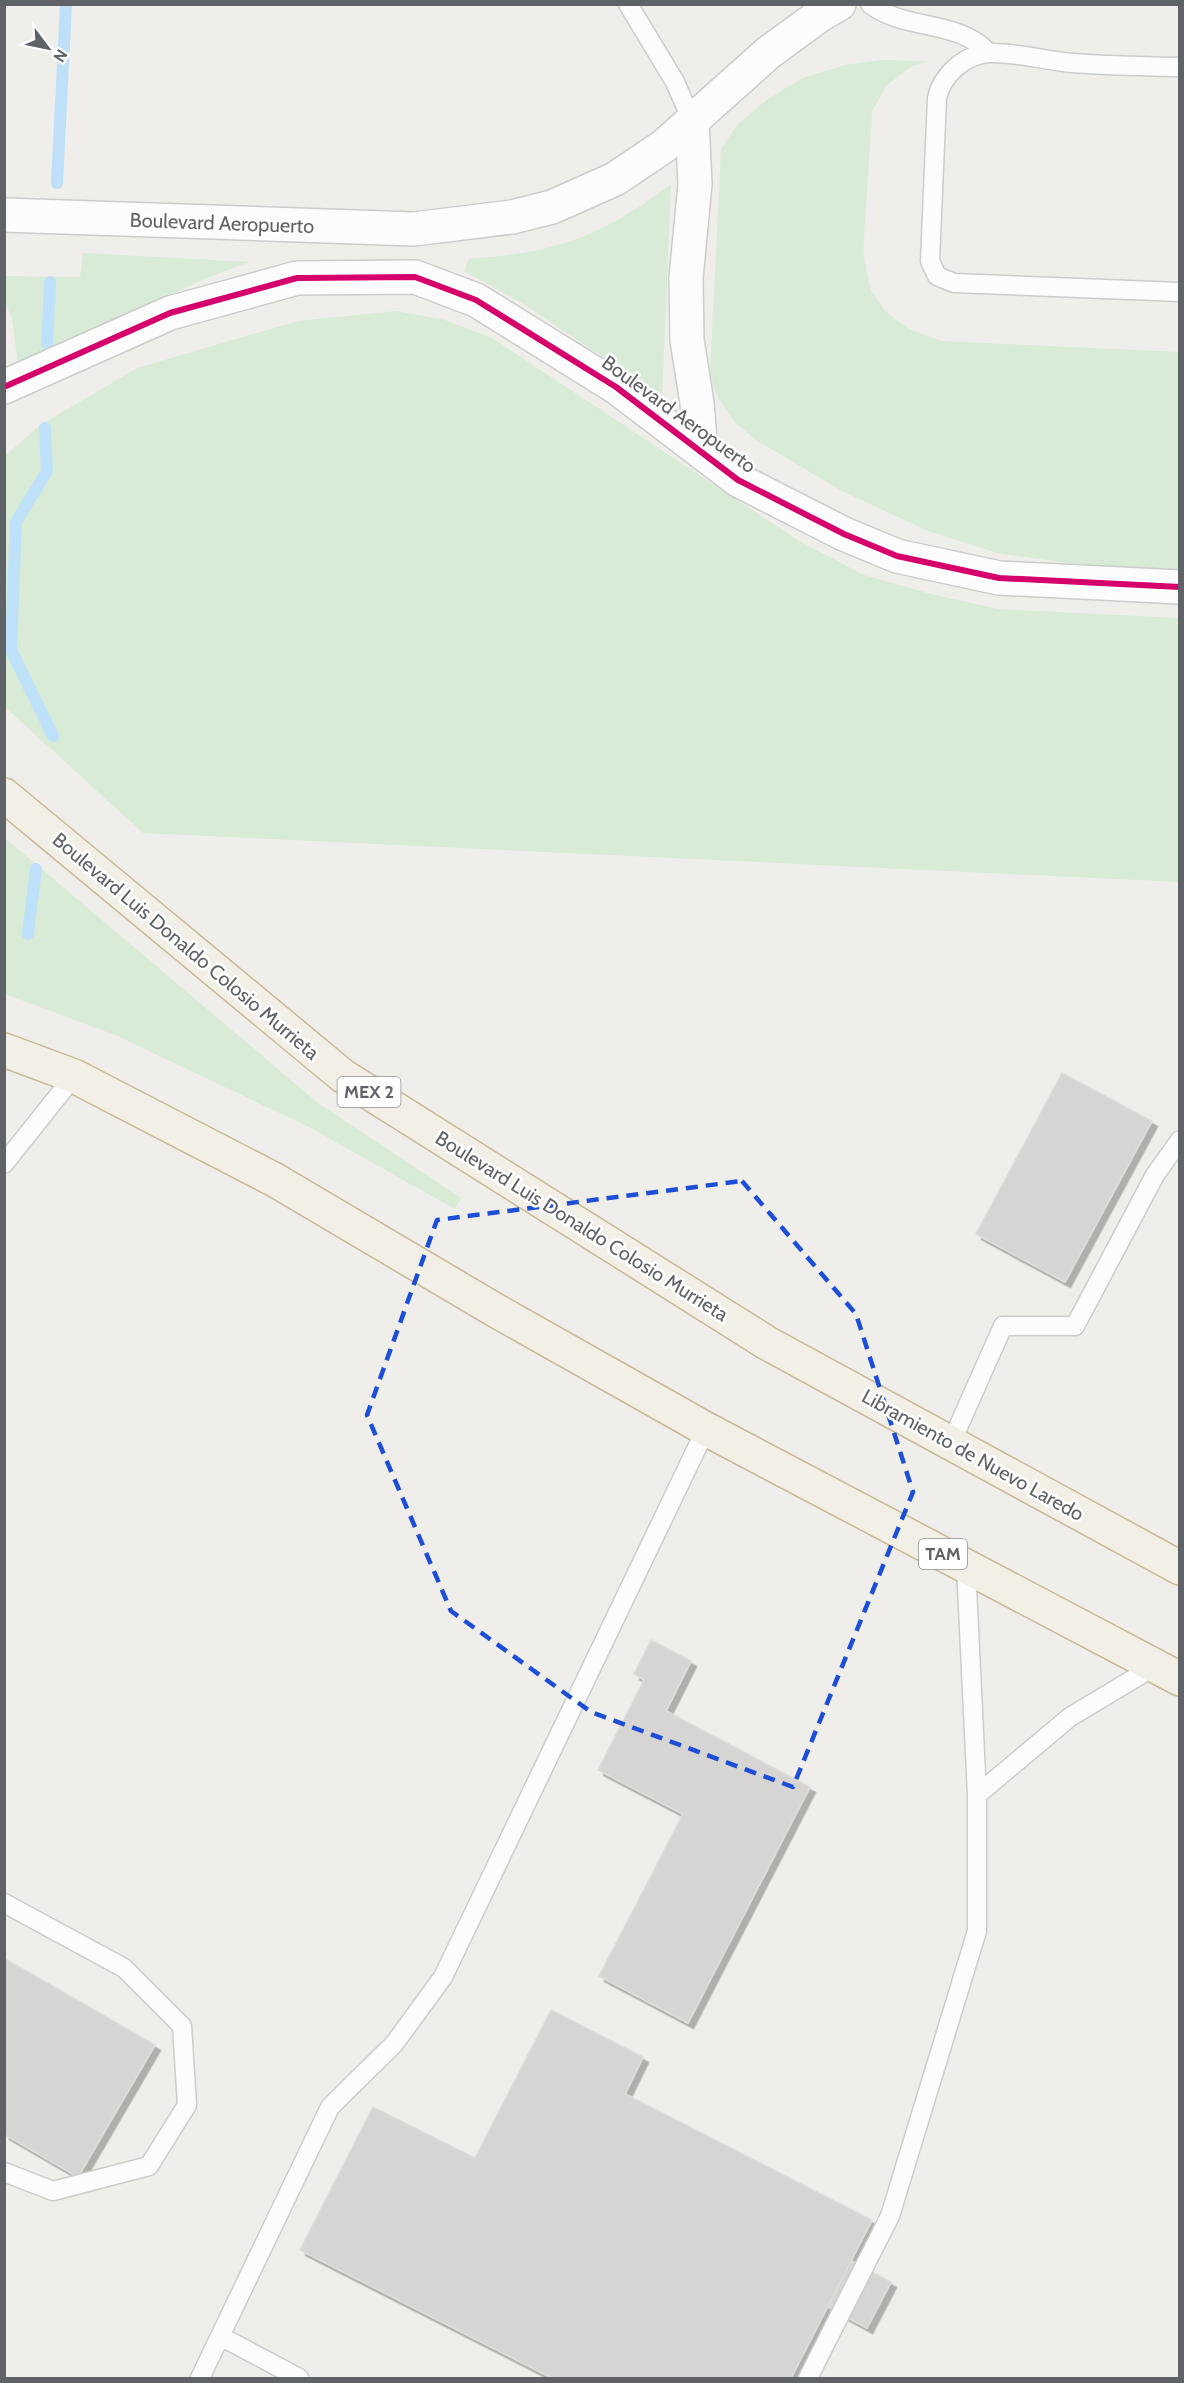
<svg xmlns="http://www.w3.org/2000/svg" width="1184" height="2383" viewBox="0 0 1184 2383" font-family="Cabin,sans-serif">
  <style>
    .green { fill: #d8ebd6 }
    .lines { fill: none; stroke-linecap: round; stroke-linejoin: round }
    .stream { stroke: #bfe0f9; stroke-width: 12 }
    .building { fill: #d6d5d3; stroke: #deddd9; stroke-width: 1.5; filter: url(#shadow) }
    .service-casing { stroke: #cbcccc; stroke-width: 21 }
    .minor-casing { stroke: #cbcccc; stroke-width: 36 }
    .trunk-casing { stroke: #c8b996; stroke-width: 36 }
    .service { stroke: #fdfcfc; stroke-width: 18 }
    .minor { stroke: #fdfcfc; stroke-width: 33 }
    .trunk { stroke: #f2f0e6; stroke-width: 33 }
    .cycleway-casing { stroke: #fff; stroke-width: 10 }
    .cycleway { stroke: #d6006c; stroke-width: 6 }
    .marked { fill: none; stroke: #1d4ed8; stroke-width: 4.5; stroke-dasharray: 12 8; stroke-linejoin: round }
    .labels { text-anchor: middle; stroke-width: 5; stroke-linejoin: round; paint-order: stroke }
    .shield { fill: #fff; stroke: #8f9295; stroke-width: 1.5 }
    .shield-label { font-size: 18px; font-weight: bold; fill: #5f6368 }
    .street-label { font-size: 20px; fill: #5f6368; stroke: #fff }
  </style>
  <defs>
    <filter id="shadow"><feDropShadow dx="5.5" dy="5.5" stdDeviation="0" flood-color="#0004"/></filter>
  </defs>
  <rect width="100%" height="100%" fill="#efeeea"/>
  <path class="green" d="M881,60L929,61L912,66L887,85L872,111L863,255L871,290L886,312L909,329L941,341L1179,352V570L1097,567L997,553L928,531L842,491L756,440L735,422L718,398L710,375L721,149L738,124L768,99L803,78L845,65Z
    M671,184L662,397L522,303L464,271L469,259C494,256 522,255 547,248C594,237 633,213 671,184Z
    M83,253L249,262L207,278L18,365L12,318L5,302V276L80,277Z
    M396,311L445,320L492,338L799,541L864,575L931,594L998,609L1179,618V882L143,833L5,707V456L39,426L137,368L298,321Z
    M4,837L318,1103L461,1198L455,1209L307,1126L115,1035L5,994Z"/>
  <g class="lines">
    <path class="stream" d="M57,183L66,4
      M47,344L50,282
      M45,428L47,471L16,522L11,650L53,736
      M28,934L36,869"/>
  </g>
  <path class="building" d="M1062,1073L1152,1121L1065,1282L976,1234Z
    M651,1640L691,1661L666,1711L810,1787L688,2023L599,1976L683,1814L598,1770L644,1680L634,1674Z
    M4,1958L155,2045L78,2177L4,2134Z
    M551,2010L643,2057L625,2094L872,2220L791,2378H552L300,2250L373,2107L475,2158Z
    M851,2261L891,2282L867,2328L828,2307Z"/>
  <g class="lines">
    <defs>
      <path id="service" d="M628,4L675,82L692,121
        M870,4C905,31 958,19 989,53
        M1180,67C1144,66 1108,66 1073,63C1047,61 1015,52 990,53C965,54 942,75 937,98L930,261L937,276L954,283L1180,292
        M4,1164L74,1076
        M951,1443L1003,1326H1075L1155,1175L1180,1140
        M977,1795L1070,1717L1155,1666
        M4,1903L124,1968L182,2026L187,2105L149,2166L53,2191L4,2172
        M220,2336L299,2378
        M200,2378L330,2107L394,2044L443,1977L706,1429
        M808,2378L890,2216L977,1931V1795L966,1566"/>
      <path id="minor" d="M692,121L695,184L686,278L687,340L697,403L701,452
        M4,215L414,229L512,217L552,207L615,179L664,146L768,53L820,15L839,4
        M4,387L170,313L297,278L415,277L476,300L616,387L738,480L844,534L897,556L999,578L1180,587"/>
      <path id="trunk" d="M4,795L343,1076L767,1343L1180,1568
        M4,1050L74,1076L275,1180L495,1310L706,1429L1180,1679"/>
    </defs>
    <use href="#service" class="service-casing"/>
    <use href="#minor" class="minor-casing"/>
    <use href="#trunk" class="trunk-casing"/>
    <use href="#service" class="service"/>
    <use href="#minor" class="minor"/>
    <use href="#trunk" class="trunk"/>
    <defs>
      <path id="cycleway" d="M4,387L170,313L297,278L415,277L476,300L616,387L738,480L844,534L897,556L999,578L1180,587"/>
    </defs>
    <use href="#cycleway" class="cycleway-casing"/>
    <use href="#cycleway" class="cycleway"/>
  </g>
  <path class="marked" d="M742,1181L856,1314L913,1492L793,1787L591,1712L451,1611L367,1415L437,1220Z"/>
  <g class="labels">
    <g class="shield">
      <rect x="337.5" y="1077" width="63" height="30" rx="4.5"/>
      <rect x="919" y="1539" width="48" height="30" rx="4.5"/>
    </g>
    <g class="shield-label">
      <text x="369" y="1098">MEX 2</text>
      <text x="943" y="1560">TAM</text>
    </g>
    <g class="street-label">
      <text transform="translate(222 223) rotate(2)" y="7">Boulevard Aeropuerto</text>
      <text transform="translate(679 414) rotate(36)" y="7">Boulevard Aeropuerto</text>
      <text transform="translate(186 946) rotate(40)" y="7">Boulevard Luis Donaldo Colosio Murrieta</text>
      <text transform="translate(582 1226) rotate(32)" y="7">Boulevard Luis Donaldo Colosio Murrieta</text>
      <text transform="translate(973 1455) rotate(29)" y="7">Libramiento de Nuevo Laredo</text>
    </g>
  </g>
  <rect width="1184" height="2383" fill="none" stroke="#5f6368" stroke-width="12"/>
  <g transform="translate(48 48) rotate(122)" stroke="#ffffff" stroke-width="4.5" paint-order="stroke">
  <path d="M0-4.5L10 22L0 15L-10 22Z" fill="#5f6368"/>
  <text y="-9" font-size="16" font-weight="bold" text-anchor="middle" fill="#5f6368">N</text>
  </g>
</svg>
